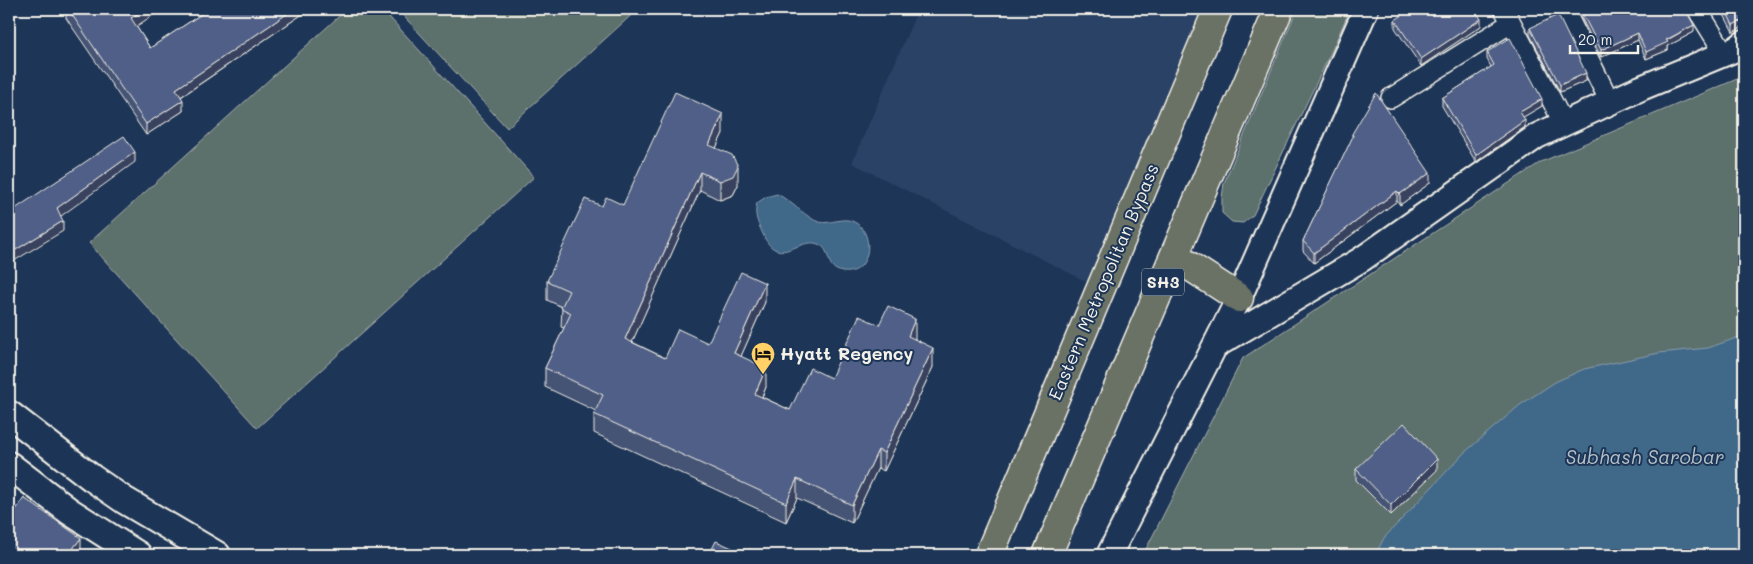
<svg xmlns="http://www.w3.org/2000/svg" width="1753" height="564" viewBox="0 0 1753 564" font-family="Mali,sans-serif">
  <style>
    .built { fill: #2c4265 }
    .green { fill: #5c706c; stroke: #a8b0aa }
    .water { fill: #416789; stroke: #899eaf }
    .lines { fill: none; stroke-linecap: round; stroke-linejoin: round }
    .minor-casing { stroke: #f4f1e8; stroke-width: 22 }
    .tertiary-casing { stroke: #f4f1e8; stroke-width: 28 }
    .secondary-casing { stroke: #f4f1e8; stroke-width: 30 }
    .primary-casing { stroke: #f4f1e8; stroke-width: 31 }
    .minor { stroke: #1d3557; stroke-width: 19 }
    .tertiary { stroke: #1d3557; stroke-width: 24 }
    .secondary { stroke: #1d3557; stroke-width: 26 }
    .primary { stroke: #6b7165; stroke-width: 28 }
    .wall { fill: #445274; stroke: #f4f1e8 }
    .shaded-wall { fill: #37425e; stroke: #f4f1e8 }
    .building { fill: #4f5f87; stroke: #f4f1e8 }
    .labels { text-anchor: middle; stroke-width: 4; stroke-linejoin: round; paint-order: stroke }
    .shield { fill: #1d3557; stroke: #b4b9bc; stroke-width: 1 }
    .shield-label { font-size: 16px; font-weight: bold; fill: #f4f1e8 }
    .street-label { font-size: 18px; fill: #f4f1e8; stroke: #1d3557 }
    .poi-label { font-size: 18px; font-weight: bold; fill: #f4f1e8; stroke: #1d3557; text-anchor: start }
    .water-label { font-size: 19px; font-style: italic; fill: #b5c1c7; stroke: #1d3557 }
  </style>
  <rect width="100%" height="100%" fill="#1d3557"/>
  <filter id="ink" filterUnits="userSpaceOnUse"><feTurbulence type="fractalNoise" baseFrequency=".02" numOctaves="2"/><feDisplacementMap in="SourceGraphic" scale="10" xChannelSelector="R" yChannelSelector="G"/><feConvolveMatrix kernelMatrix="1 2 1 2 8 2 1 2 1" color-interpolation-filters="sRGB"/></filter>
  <g filter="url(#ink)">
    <path class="built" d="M918,9H1208L1091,284L852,163Z"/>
    <path class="green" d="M347,9H382L534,177L257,428L89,243Z
      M397,9H638L507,128Z
      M1297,9H1350L1333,48L1253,215L1243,223L1232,222L1222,213V198L1224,183Z
      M1744,73V555H1143L1243,358L1541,162L1737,79Z"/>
    <path class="water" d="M777,194C790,200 808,219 819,222C831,225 844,215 856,223C876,235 870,276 843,272C824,269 832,251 820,245C800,234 778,272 762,232C757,221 754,215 757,203L766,197Z
      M1744,332V555H1375L1384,538L1464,453L1520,405L1555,382L1584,369L1659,353L1708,348L1739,337Z"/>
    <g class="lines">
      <defs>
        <path id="minor" d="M1504,9L1564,124
          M1564,9L1610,102
          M1697,9L1725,54
          M1391,98L1511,23"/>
        <path id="tertiary" d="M1215,346L1362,259L1537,136L1641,88L1736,49L1744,43
          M1109,555L1239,298L1366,9"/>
        <path id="secondary" d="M9,414L92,478L124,500L217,555
          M9,465L69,511L138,555"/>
        <path id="primary" d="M1174,256L1239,298
          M989,555L1218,9
          M1047,555L1279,9"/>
      </defs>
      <use href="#minor" class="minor-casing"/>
      <use href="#tertiary" class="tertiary-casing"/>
      <use href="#secondary" class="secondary-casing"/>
      <use href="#primary" class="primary-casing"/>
      <use href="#minor" class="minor"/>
      <use href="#tertiary" class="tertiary"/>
      <use href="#secondary" class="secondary"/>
      <use href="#primary" class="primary"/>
    </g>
    <path class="wall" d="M66,9H162L136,26L150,48L209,9H310L181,97L183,111L146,135L66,18Z
      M1577,9H1687V12L1694,32L1668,46V50L1646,59L1638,40L1601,57Z
      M1721,9H1744L1733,32Z
      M1395,20L1481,26L1421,66L1395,28Z
      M1530,28L1586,81L1560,92L1530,35Z
      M1487,52L1542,106L1523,117L1525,127L1476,162L1442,106V98L1491,67L1487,59Z
      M723,133L716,148L738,185L733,195L720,200L700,190L632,342L665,358L708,343L765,302L741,356L766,387L762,397L790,410L831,378L879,325L915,338V340L933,367L884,471L878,468L852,523L797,498L786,522L594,433V414L596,411L545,387V368L564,328L561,327L562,307L547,300V281L602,206L623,205Z
      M1352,134L1430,183L1400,205L1397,201L1314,263L1303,251V241L1352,139Z
      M1356,469L1437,470L1391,515L1356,480Z"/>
    <path class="shaded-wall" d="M146,9H162L131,30V18Z
      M294,9H310L176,100V89Z
      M1481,19V26L1421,66V59Z
      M1744,19V26L1733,32V25Z
      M1694,25V32L1668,46V50L1646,59V52Z
      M1638,33V40L1601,57V50Z
      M1586,73V81L1560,92V85Z
      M1542,99V106L1520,119V112Z
      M183,100V111L146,135V124Z
      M723,114V133L709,163V145Z
      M1525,120V127L1476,162V155Z
      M135,152V162L57,219V208Z
      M738,166V185L733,195L720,200V181Z
      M700,172V190L625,358V339Z
      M1430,173V183L1400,205V194Z
      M1397,191V201L1314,263V253Z
      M63,221V231L9,264V254Z
      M765,283V302L734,372V353Z
      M915,319V338L908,355V336Z
      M933,348V367L884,471V453Z
      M766,368V387L755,413V394Z
      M878,450V468L852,523V505Z
      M1437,459V470L1391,515V505Z
      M797,479V498L786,522V503Z
      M81,538V551L78,555H68Z"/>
    <path class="building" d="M68,9H146L131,18L150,48L209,9H294L176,89L183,100L146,124Z
      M1412,9H1475L1481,19L1421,59L1395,20Z
      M1580,9H1685L1694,25L1666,40L1668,42L1646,52L1638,33L1601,50Z
      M1725,9H1744V19L1733,25Z
      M1558,15L1586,73L1560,85L1530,28Z
      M1510,38L1542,99L1520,112L1525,120L1476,155L1442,98L1494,65L1487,52Z
      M675,92L723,114L709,145L732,155L738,166L733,176L720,181L700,172L625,339L665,358L678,329L708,343L741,272L765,283L734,353L766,368L755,394L790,410L810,368L831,378L859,316L879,325L888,306L915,319L908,336L933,348L884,453L878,450L852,505L797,479L786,503L594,414L603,395L545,368L571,313L561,308L569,291L547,281L585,199L602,206L606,197L623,205Z
      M1376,93L1430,173L1400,194L1397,191L1314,253L1303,241L1353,136L1352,134Z
      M124,136L135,152L57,208L63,221L9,254V213Z
      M1404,423L1437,459L1391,505L1356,469Z
      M24,498L81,538L68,555H9V520Z
      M716,541L746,554L749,549L762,555H709Z"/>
  </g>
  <defs>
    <symbol id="hotel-pin" viewBox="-11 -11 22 30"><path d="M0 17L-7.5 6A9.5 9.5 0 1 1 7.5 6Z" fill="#ffd166" stroke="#1d3557"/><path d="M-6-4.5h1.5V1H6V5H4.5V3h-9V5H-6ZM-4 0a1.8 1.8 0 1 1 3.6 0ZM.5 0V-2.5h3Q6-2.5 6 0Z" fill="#111"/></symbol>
  </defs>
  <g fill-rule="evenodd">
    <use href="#hotel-pin" x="749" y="340" width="28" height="38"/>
  </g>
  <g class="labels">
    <rect class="shield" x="1142" y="268.5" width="42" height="27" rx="4"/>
    <g class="shield-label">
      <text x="1163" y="288">SH3</text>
    </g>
    <g class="street-label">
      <text transform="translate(1104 282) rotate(-67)" y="6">Eastern Metropolitan Bypass</text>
    </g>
    <g class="poi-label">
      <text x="780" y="360">Hyatt Regency</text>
    </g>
    <g class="water-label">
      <text x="1645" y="464">Subhash Sarobar</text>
    </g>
  </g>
  <rect width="1753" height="564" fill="none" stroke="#1d3557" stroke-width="30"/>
  <rect x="15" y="15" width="1723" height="534" fill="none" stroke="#f4f1e8" stroke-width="2" filter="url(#ink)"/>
  <path d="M1570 45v8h68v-8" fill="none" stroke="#f4f1e8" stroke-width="2.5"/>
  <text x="1578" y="45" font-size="15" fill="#f4f1e8" stroke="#1d3557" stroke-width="4" paint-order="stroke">20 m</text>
</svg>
